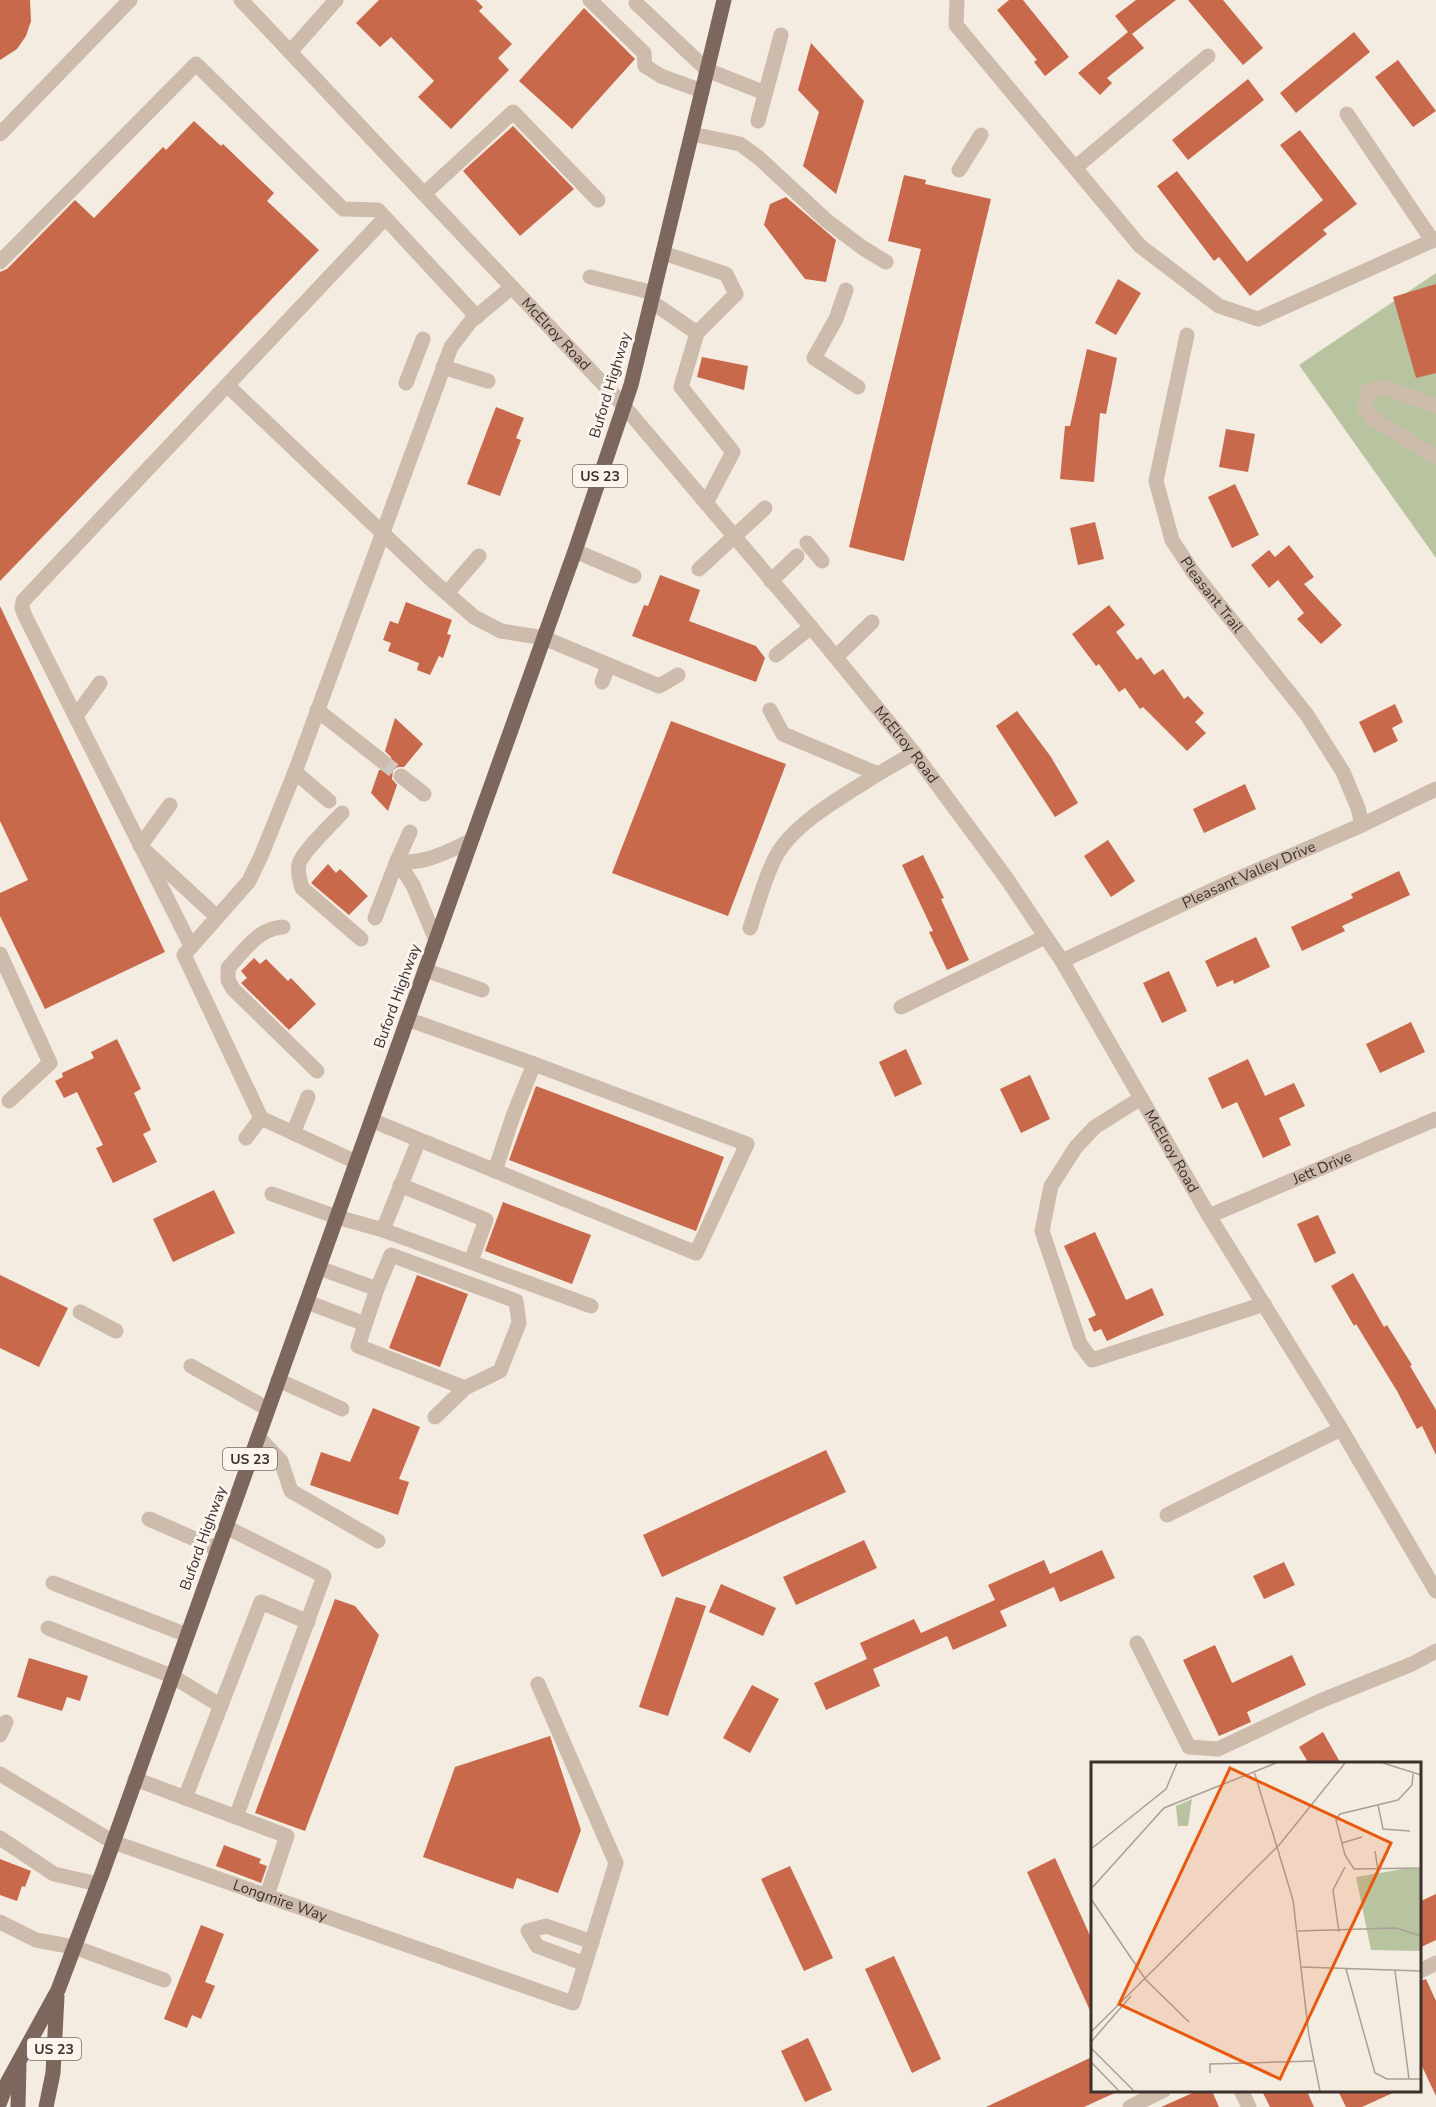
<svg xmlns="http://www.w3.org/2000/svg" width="1436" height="2107" viewBox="0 0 1436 2107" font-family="'Nunito Sans',sans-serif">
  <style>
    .green { fill: #b8c4a0 }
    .building { fill: #c8694b }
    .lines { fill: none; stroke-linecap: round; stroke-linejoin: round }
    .minor-tunnel { stroke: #cfc6bd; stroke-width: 15; stroke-dasharray: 15 8; stroke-linecap: butt }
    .minor { stroke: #cdbbac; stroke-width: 15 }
    .major { stroke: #7d675c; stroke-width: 15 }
    .labels { text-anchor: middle; stroke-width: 6; stroke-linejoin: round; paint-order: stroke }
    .shield { fill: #fbf5ee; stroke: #756b66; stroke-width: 1.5 }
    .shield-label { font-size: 14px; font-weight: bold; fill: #3b302b }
    .street-label { font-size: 15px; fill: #3b302b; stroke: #fbf5ee }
    .inset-road { fill: none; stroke: #aaa098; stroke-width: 1.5 }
    .view { fill: #e8590c; fill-opacity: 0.15; stroke: #e8590c; stroke-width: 3 }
    .inset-edge { fill: none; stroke: #3b302b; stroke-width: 3 }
  </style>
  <rect width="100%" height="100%" fill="#f4ebe1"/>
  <path class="green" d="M1436,273V558L1299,365Z"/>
  <path class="building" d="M0,0H30L31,21L26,36L17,49L0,60Z
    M379,0H476L483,7L479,11L512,44L498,58L509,70L451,129L418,97L434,81L391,37L380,47L356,23Z
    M1009,0H1023L1069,57L1045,76L1034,62L1037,60L997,10Z
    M1136,0H1176L1132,34L1144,48L1107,78L1112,83L1100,95L1078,73L1128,32L1115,16Z
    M1188,0H1223L1263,48L1243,65Z
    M584,8L635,59L572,129L519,81Z
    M1354,32L1370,52L1296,113L1280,93Z
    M811,43L864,101L836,194L803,166L819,112L798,90Z
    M1398,60L1436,111L1413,127L1375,77Z
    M1248,79L1264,100L1188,160L1172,140Z
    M194,121L221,146L223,144L274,193L267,201L319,250L0,581V272L7,269L75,200L94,218L163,147L166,150Z
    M513,126L574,189L520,236L463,171Z
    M1300,130L1357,204L1323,230L1327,234L1250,296L1219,257L1214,261L1157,186L1177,171L1247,262L1323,200L1280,145Z
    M904,175L926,180L925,184L991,199L904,561L849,547L921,249L888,241Z
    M786,197L836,240L826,282L805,279L764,225L770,204Z
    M1118,279L1141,293L1116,335L1095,323Z
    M1436,284V373L1416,378L1393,297Z
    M1087,349L1117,358L1106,414L1100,413L1094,482L1060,479L1065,426H1070Z
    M702,357L748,366L744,390L697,377Z
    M496,407L524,418L516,438L521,440L500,496L467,484Z
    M1226,429L1255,434L1248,472L1219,467Z
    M1235,484L1259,535L1232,548L1208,497Z
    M1095,522L1104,559L1078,565L1070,528Z
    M1289,545L1314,577L1304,584L1342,625L1321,644L1297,619L1304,613L1278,580L1269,588L1251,565L1269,550L1275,557Z
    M660,575L700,590L689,621L756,646L765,658L756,682L632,636L644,605L648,606Z
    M406,602L452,620L447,634L451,635L443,658L439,656L430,675L417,670L419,663L388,651L391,643L383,640L390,621L398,624Z
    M1109,605L1125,625L1116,632L1137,660L1141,657L1154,675L1163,669L1184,699L1188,696L1204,713L1195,722L1206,733L1187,751L1143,707L1140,709L1125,688L1119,692L1099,664L1096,666L1072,634Z
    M0,606L165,952L45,1009L0,916V893L28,880L0,821Z
    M1395,704L1403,722L1392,728L1398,741L1374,753L1359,722Z
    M1017,711L1051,757L1078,803L1055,817L996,726Z
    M395,718L423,744L404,767H398L393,770L392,779L397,785L388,811L371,793L379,770H386L392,763L391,757L385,751Z
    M671,721L786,764L728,916L612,873Z
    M1245,784L1256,809L1204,833L1193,809Z
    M1108,840L1135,881L1111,897L1084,856Z
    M923,855L944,898L941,899L969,960L947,970L929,932L933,931L902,865Z
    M328,864L336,873L340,869L368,896L349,915L311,883Z
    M1399,871L1410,895L1342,926L1345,931L1302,951L1291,927L1353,898L1351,894Z
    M1256,937L1270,967L1234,984L1233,980L1217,987L1205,961Z
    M254,958L260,964L266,959L288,981L291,978L316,1004L289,1030L241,983L247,978L241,971Z
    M1169,971L1187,1011L1162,1023L1143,983Z
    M1411,1022L1425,1052L1380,1073L1366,1044Z
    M117,1039L141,1089L134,1093L151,1130L143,1134L157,1162L113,1183L96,1148L103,1145L77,1092L64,1098L55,1081L63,1077L62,1073L94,1058L91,1052Z
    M906,1049L922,1084L895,1097L879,1062Z
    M1248,1059L1265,1096L1294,1083L1305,1106L1279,1118L1291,1145L1263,1158L1237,1102L1222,1109L1208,1078Z
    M1030,1075L1050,1119L1021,1133L1000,1089Z
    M536,1086L724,1157L696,1231L509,1160Z
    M214,1190L235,1233L173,1262L153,1219Z
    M503,1202L591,1235L572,1284L485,1251Z
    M1318,1215L1336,1253L1315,1263L1297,1224Z
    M1095,1232L1126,1300L1152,1288L1164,1315L1107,1341L1101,1329L1094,1332L1088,1319L1096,1315L1064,1246Z
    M1353,1273L1384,1327L1387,1325L1412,1365L1410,1366L1436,1410V1455L1422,1426L1417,1429L1397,1391L1356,1324L1354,1326L1331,1286Z
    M0,1275L68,1308L39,1367L0,1348Z
    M417,1275L468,1294L440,1367L389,1348Z
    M373,1408L420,1427L399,1479L409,1482L398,1515L310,1485L321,1452L350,1462Z
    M826,1450L846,1492L662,1577L643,1535Z
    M864,1540L877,1568L796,1605L783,1577Z
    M1102,1550L1115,1578L1060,1602L1054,1587L1000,1611L1007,1626L953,1650L947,1636L873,1669L880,1686L826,1710L814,1683L867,1659L860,1643L914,1619L921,1633L995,1600L988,1585L1044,1560L1050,1574Z
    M1284,1562L1295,1585L1264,1599L1253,1576Z
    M721,1584L776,1608L763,1636L709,1612Z
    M676,1597L706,1606L668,1716L639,1707Z
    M335,1599L355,1606L379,1635L305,1831L255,1813Z
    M1215,1645L1232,1683L1292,1655L1306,1685L1247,1712L1251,1722L1219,1736L1183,1660Z
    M29,1658L88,1676L80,1701L67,1697L62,1711L17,1697Z
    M752,1685L779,1699L750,1753L723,1738Z
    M1323,1732L1341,1764H1309L1299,1747Z
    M550,1736L581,1830L558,1893L517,1878L513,1889L423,1857L455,1767Z
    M224,1845L261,1859L259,1863L267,1866L261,1883L216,1866Z
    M1055,1858L1092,1940V2015L1027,1872Z
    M0,1859L31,1871L25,1887L22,1886L17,1901L0,1895Z
    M790,1866L833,1958L804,1971L761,1879Z
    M1436,1894V1940L1419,1948V1902Z
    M201,1925L224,1934L205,1982L215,1986L201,2019L192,2015L187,2028L164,2019Z
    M894,1956L941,2059L912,2073L865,1969Z
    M1426,1979L1436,2001V2096L1419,2060V1981Z
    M808,2038L832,2090L805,2102L781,2051Z
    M1092,2057V2091H1119L1084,2107H986Z
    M1197,2091H1212L1219,2107H1161Z
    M1262,2091H1307L1314,2107H1270Z
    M1338,2091H1397L1362,2107H1346Z"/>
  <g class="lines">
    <path class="minor-tunnel" d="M382,761L401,776"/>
    <g class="minor">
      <path id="s1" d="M241,0L624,406L811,627L914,753L1007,879L1062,961L1209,1216L1341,1429L1436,1591"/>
      <path d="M590,0L644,53L645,66L661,76L702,91"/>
      <path d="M957,0L956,25L1140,246L1219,306L1258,319L1436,239"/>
      <path d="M636,3L707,70L765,93"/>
      <path d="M290,52L336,0"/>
      <path d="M1347,114L1432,240"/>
      <path d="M758,121L781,35"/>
      <path d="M0,134L130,0"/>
      <path d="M692,134L740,144L759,158L827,221L863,248L886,262"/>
      <path d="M1076,167L1208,56"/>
      <path d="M959,170L981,135"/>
      <path d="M424,194L513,112L598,200"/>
      <path d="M663,253L726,274L736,294L697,333L681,387L733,452L706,503"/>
      <path d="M0,262L196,64L343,209L378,210L477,317"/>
      <path d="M590,277L654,293"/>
      <path d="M846,290L836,319L814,358L858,387"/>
      <path d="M652,302L697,333"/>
      <path id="s2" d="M1187,335L1156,481L1172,540L1193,572L1307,715L1343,772L1358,808L1362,825"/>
      <path d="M443,367L488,381"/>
      <path d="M406,383L423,339"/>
      <path d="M227,385L435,583L474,617L501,631L544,638L659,686L678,675"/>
      <path d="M1436,406L1384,387L1368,391L1365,410L1375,420L1436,457"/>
      <path d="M807,543L822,561"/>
      <path d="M575,551L634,576"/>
      <path d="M699,569L765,508"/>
      <path d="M771,581L797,556"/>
      <path d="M447,593L479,556"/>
      <path d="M776,655L811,627"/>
      <path d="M836,657L872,622"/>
      <path d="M602,682L608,666"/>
      <path d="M317,710L382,761"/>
      <path d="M770,710L783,734L878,774L914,753"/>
      <path d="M76,716L100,683"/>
      <path d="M295,772L329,801"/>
      <path d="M401,776L424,794"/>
      <path d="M170,805L140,846L217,917"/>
      <path d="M342,813C332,824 302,852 299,864C297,872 300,881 302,888L361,939"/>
      <path d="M397,861L413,885L436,940"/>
      <path d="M397,861C422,866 448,851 471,841"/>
      <path d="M375,918L397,861L410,832"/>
      <path d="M283,927C258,928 243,952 228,968V980L233,989L317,1071"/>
      <path d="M750,928C758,904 764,880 775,858C793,823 845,795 878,774"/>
      <path d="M191,946L25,616L22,608L23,601L385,218"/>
      <path d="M0,954L50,1063L9,1101"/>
      <path id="s3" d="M1062,961L1219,887L1362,825L1436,789"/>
      <path d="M425,970L482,990"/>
      <path d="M901,1007L1045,937"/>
      <path d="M407,1019L534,1064L513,1116L495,1171"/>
      <path d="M1141,1098L1095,1127L1076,1147L1051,1186L1042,1231L1080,1344L1092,1360L1264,1304"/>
      <path d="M371,1120L696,1253L747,1144L534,1064"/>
      <path d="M293,1133L308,1097"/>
      <path d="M246,1138L261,1118"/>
      <path d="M356,1162L261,1118L184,955L249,881L261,856L295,772L451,347L471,321L512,287"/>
      <path d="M400,1185L486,1220L471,1261"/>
      <path d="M272,1194L337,1217L383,1230L591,1306"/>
      <path id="s4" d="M1209,1216L1436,1119"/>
      <path d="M383,1230L419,1140"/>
      <path d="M319,1268L377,1289L391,1255L516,1301L519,1323L500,1371L465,1388L358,1346L377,1289"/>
      <path d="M307,1302L365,1324"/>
      <path d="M80,1312L116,1331"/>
      <path d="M191,1366L268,1409"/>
      <path d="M278,1380L342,1409"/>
      <path d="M435,1417L465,1388"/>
      <path d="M258,1437L281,1461L291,1491L378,1541"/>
      <path d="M1167,1515L1341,1429"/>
      <path d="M149,1519L218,1549"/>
      <path d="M226,1527L324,1576L236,1817"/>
      <path d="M53,1583L187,1635"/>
      <path d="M48,1628L172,1676L221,1706"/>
      <path d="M1137,1643L1189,1747L1218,1749L1320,1701L1412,1664L1436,1651"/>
      <path d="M0,1735L6,1722"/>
      <path id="s5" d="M0,1774L113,1842L573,2003L616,1863L538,1684"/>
      <path d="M135,1779L287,1836L267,1895"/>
      <path d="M185,1798L261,1602L308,1622"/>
      <path d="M0,1838L54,1874L98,1884"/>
      <path d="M0,1922L36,1940L74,1947L164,1980"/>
      <path d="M585,1964L537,1946L528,1931L546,1926L592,1942"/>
      <path d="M1420,1971L1436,1963"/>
      <path d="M1241,2090L1249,2107"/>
      <path d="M1130,2107L1164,2090"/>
    </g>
    <path class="major" d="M0,2102L7,2083L58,1990L103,1871L575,551L631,385L724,0
      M18,2107L19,2063
      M46,2107L53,2073L57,1996"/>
  </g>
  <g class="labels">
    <g class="shield">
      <rect x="573" y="465" width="54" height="22" rx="4.5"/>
      <rect x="223" y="1448" width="54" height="22" rx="4.5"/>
      <rect x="27" y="2038" width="54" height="22" rx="4.5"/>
    </g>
    <g class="shield-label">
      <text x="600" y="481">US 23</text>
      <text x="250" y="1464">US 23</text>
      <text x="54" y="2054">US 23</text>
    </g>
    <g class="street-label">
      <text dy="5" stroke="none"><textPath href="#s1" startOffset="459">McElroy Road</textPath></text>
      <text transform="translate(610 385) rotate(-73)" y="5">Buford Highway</text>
      <text dy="5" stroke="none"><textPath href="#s2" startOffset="278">Pleasant Trail</textPath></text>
      <text dy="5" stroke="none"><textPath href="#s1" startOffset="999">McElroy Road</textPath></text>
      <text dy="5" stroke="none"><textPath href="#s3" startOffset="206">Pleasant Valley Drive</textPath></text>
      <text transform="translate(397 996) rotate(-70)" y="5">Buford Highway</text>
      <text dy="5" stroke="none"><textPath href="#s1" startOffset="1485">McElroy Road</textPath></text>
      <text dy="5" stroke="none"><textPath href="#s4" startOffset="123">Jett Drive</textPath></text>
      <text transform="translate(203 1538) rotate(-70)" y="5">Buford Highway</text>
      <text dy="5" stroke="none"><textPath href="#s5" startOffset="309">Longmire Way</textPath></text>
    </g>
  </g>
  <g transform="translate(1091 1762)">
    <rect width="330" height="330" fill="#f4ebe1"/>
    <path d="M101,37L97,64H87L85,44ZM312,107H330V189L280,188L265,115Z" fill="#b8c4a0"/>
    <path class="inset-road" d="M292,1L330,13M163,9L202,138L218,274L229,329M322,12L321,23L307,38L249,52L245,58L254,93L263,107L330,106M287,43L292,67L319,69M251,81L271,75M0,87L75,27L86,1M284,89L287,108M0,127L73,46L185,1M0,137L55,218L98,260M207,169L305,166L330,174M248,170L242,128L254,105M211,205L330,209M255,207L284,311L296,317H330M304,209L318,317M0,270L189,82L254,1M0,280L40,234M0,286L43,329M0,300L28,329M119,311V302L222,299"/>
    <path class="view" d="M139,6L300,81L189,317L28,242Z"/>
    <rect width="330" height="330" class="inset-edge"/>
  </g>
</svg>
